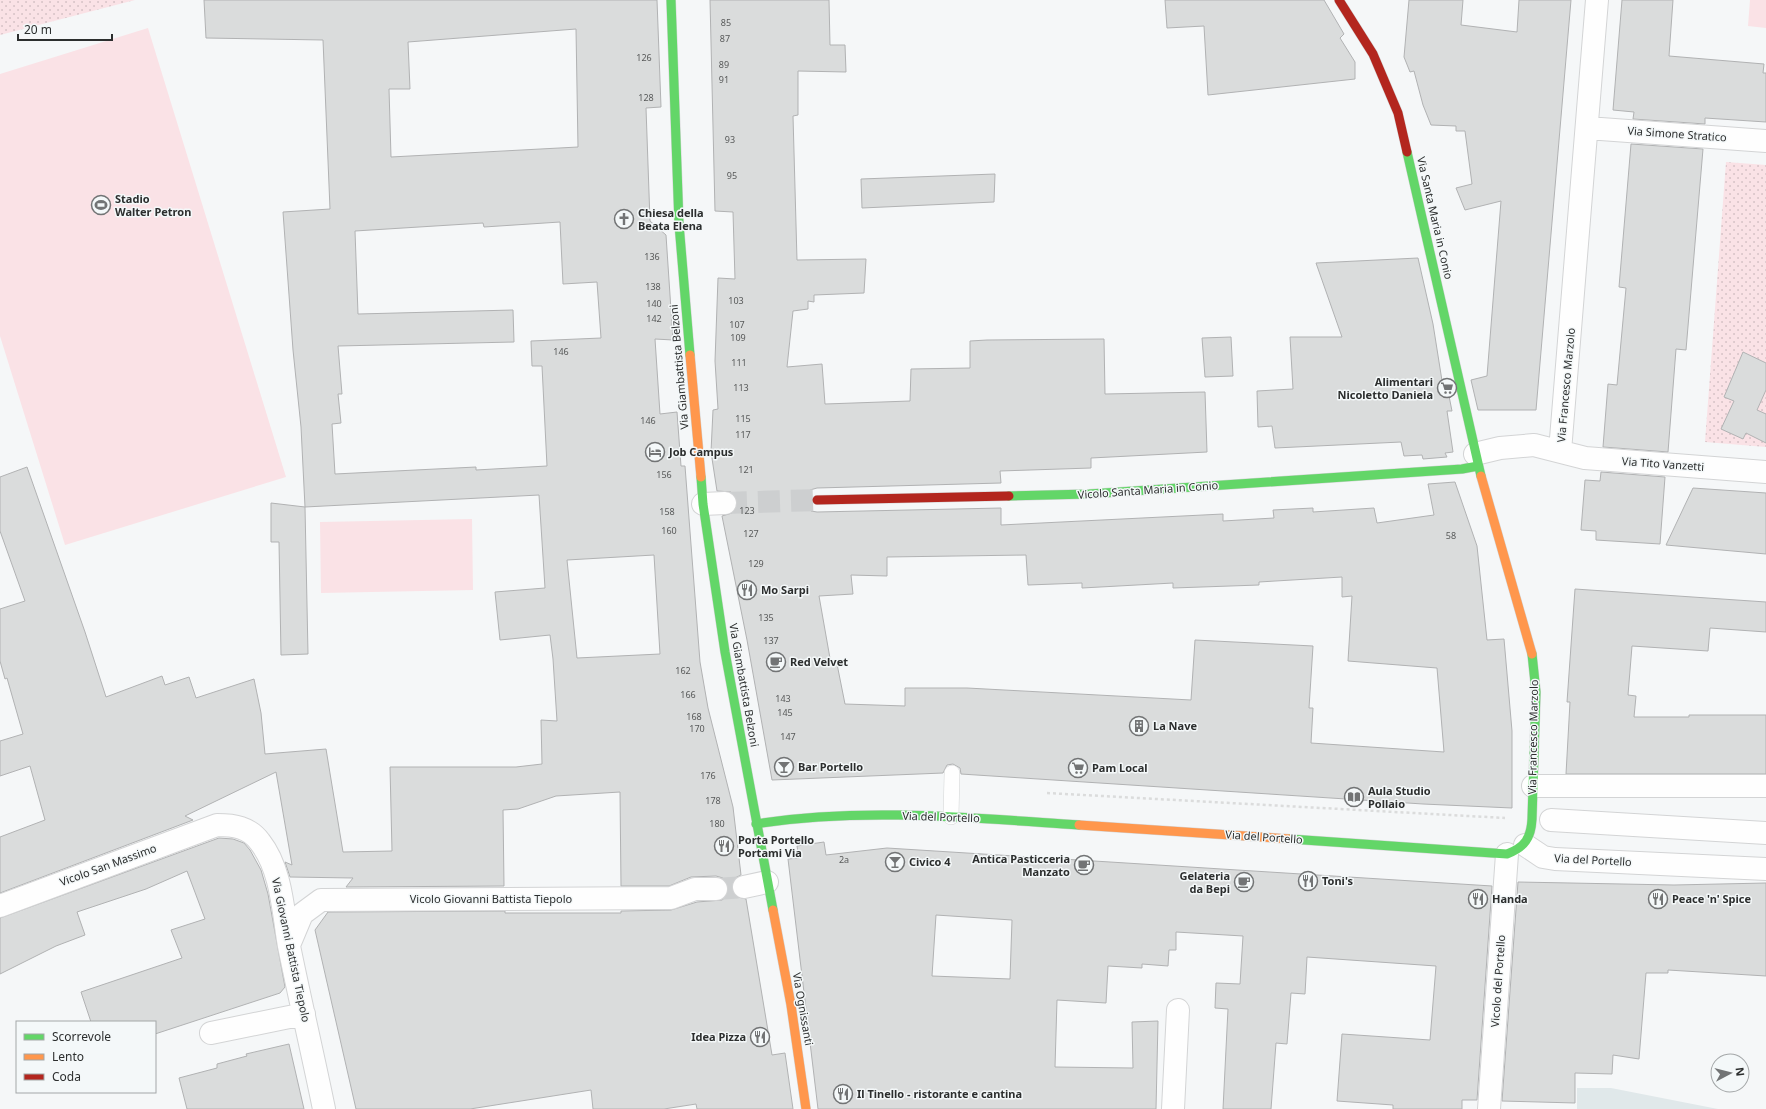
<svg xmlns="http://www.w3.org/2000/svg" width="1766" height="1109" viewBox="0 0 1766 1109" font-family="'Noto Sans',sans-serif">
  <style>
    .built { fill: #e0e8ea }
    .green { fill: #fae2e6 }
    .park { fill: url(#park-dots) }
    .building { fill: #dadcdc; stroke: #b1b2b3; fill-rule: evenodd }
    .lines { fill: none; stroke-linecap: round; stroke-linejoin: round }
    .street-tunnel { stroke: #cdcfd0; stroke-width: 22; stroke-dasharray: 22 11; stroke-linecap: butt }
    .lane-casing { stroke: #d3d4d5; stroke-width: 16 }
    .street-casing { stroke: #d3d4d5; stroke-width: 24 }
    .fast-casing { stroke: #d3d4d5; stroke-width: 10 }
    .slow-casing { stroke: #d3d4d5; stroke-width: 10 }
    .jam-casing { stroke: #d3d4d5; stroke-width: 10 }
    .path { stroke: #dbdcdc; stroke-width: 2.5; stroke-dasharray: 3 3; stroke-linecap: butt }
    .lane { stroke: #fefefe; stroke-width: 15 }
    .street { stroke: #fefefe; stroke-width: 22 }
    .fast { stroke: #63d668; stroke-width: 9 }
    .slow { stroke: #ff974d; stroke-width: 9 }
    .jam { stroke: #b3261e; stroke-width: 9 }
    .labels { text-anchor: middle; stroke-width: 3; stroke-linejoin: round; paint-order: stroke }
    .number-label { font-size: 9px; fill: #585a5a }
    .street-label { font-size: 11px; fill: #2c2e2e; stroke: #f4f8f9 }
    .poi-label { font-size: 11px; font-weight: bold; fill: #2c2e2e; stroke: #f4f8f9; text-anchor: start }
  </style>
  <defs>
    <pattern id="park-dots" width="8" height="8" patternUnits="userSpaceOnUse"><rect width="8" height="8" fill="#fae2e6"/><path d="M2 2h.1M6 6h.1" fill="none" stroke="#d6c2c6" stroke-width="1.8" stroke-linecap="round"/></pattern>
  </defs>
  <rect width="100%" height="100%" fill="#f5f7f8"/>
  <path class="built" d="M1577,1088H1611L1718,1109H1577Z"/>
  <path class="green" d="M1750,0H1766V28L1748,26Z
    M148,28L286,477L65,545L0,336V74Z
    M472,519L473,590L321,593L320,522Z"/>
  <path class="park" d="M0,0H135L0,35Z
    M1726,162L1766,165V447L1705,442Z"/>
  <path class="building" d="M204,0H657L661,107L646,108L650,221L666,235L673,340L655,339L660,414L677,412L681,466H685L700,662L708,708L733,807L741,875L735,878L732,884V889L735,896L746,899L772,1055L785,1053L793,1109H697L696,1104L664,1109H593L591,1090L470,1109H356L315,930L328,912L505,911V913H621V911L671,910L697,902L722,900L727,896L728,889L727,883L723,878L716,876L691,877L669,886H621L620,792L556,796L518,809L503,810L504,886L346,887L353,878L290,877L285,862L292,865L276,772L185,816L193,820L0,893V837L45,820L30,766L0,776V741L23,734L7,678L5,679L0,661V609L25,601L0,531V477L27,467L85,632L106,697L162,676L165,685L189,677L196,698L254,679L261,713L265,754L326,749L343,852L392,851L390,767H516L542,764L541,720L557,721L553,659L550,635L500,640L495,592L545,588L539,495L305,507L301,427L293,350L283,212L330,209L323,40L206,38ZM576,29L578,147L391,157L389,89H410L408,42ZM560,222L563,284L597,282L601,338L531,341L532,366H542L547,466L476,470V467L335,474L332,424L341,423L338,394H342L338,346L514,342L513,310L358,314L355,231L483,223L484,227ZM654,555L660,654L577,658L567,560Z
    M710,0H829L830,45H845L846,72L798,71V115L793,116L797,260L866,259L864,293L814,295V302L808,301V309L793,311L787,367L822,364L825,404L910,401L911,369L970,368V341L987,340L1104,339L1105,394L1205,392L1207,452L1091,458V468L1000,471L1001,483L817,488L810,490L806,494L805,501L807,507L811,511L817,512L1001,508V525L1223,514V521L1274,518L1273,510L1313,508V512L1374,508L1377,523L1434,515L1428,484L1455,482L1477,546L1487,640L1504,639L1512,731V808L1423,804L961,774L960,768L953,764L947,765L943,773L772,780L747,640L722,516L732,513L736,508L737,502L736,497L731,492L717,491L711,452L713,410L718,409L715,361L718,278L735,279L733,212L715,211ZM1026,555L1028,585L1082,583V588L1173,583V588L1259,585V582L1342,577V597L1352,596L1348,661L1437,668L1444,752L1311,743L1313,708H1309L1313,646L1195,640L1191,700L967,688H905V706L845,704L837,664H831L819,596L853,594L851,575L887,576V557Z
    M1165,0H1324L1344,34L1340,38L1355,62V79L1208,95L1204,26L1167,28Z
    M1409,0H1463L1461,25L1517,32L1519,0H1571L1536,410H1478L1471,380L1487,376L1501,201L1465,210L1456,188L1472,184L1465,131H1456V126L1431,125L1423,105L1414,71L1410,72L1404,57Z
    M1622,0H1673L1669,56L1764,64L1763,73H1766V122L1705,118V124L1633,119L1634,112L1613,110Z
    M1631,144L1703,149L1686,350L1676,349L1668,452L1603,447L1608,384L1617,385L1626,288L1619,287Z
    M995,174L994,202L862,208L861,179Z
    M1418,258L1433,324L1443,387L1447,386L1452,411H1447L1453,452L1445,453L1447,457L1423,459L1422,455L1404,456L1401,442L1275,448L1272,426L1258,427L1257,391L1293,389L1290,337H1342L1316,263Z
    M1231,337L1233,376L1205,377L1202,338Z
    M1743,352L1766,363V390L1757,410L1766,414V443L1746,433L1743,439L1721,429L1734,401L1724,397Z
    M1601,472L1665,477L1660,544L1596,540V531L1581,530L1585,480L1600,481Z
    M1693,488L1766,493V554L1666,545Z
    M271,503L305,507L308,654L281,655L279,542H271Z
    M1575,589L1766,602V632L1710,628L1708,651L1632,646L1628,695L1636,696L1634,717H1689V715H1766V774H1566L1570,702H1567Z
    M219,838L233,839L244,843L250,850L261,870L268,894L285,987L280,993L155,1034V1022H91L81,992L182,958L171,930L205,919L187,871L146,889L77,912L85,935L56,946L0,974V918Z
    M824,842L826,855L887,848L1492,886L1477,1100H1462V1109H1393V1105L1337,1101L1342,1034L1430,1040L1436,966L1307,957L1305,994L1291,993L1287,1044L1276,1043L1271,1109H1223L1228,1009L1215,1008L1216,983L1240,984L1243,936L1176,932V950H1169L1168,966L1142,964V968L1108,966L1106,1003L1057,1000L1055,1067L1133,1068L1132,1022L1158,1021L1156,1109H818L788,859L799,858L797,846ZM936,915L1012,920L1010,979L932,976Z
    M1518,882L1674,885L1766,883V976L1668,970V973H1646L1639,1059L1613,1055L1612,1074L1575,1073V1103L1502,1101Z
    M289,1044L304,1109H187L179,1078L217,1068V1064L247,1056L246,1054Z"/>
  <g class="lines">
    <path class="street-tunnel" d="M725,503L817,500
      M716,889L744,887"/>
    <defs>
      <path id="lane" d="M951,817L952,773"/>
      <path id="street" d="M1587,128L1766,141
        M1560,451L1597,0
        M1475,454L1500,448L1534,445L1585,458L1766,472
        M703,504L725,503
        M1533,786H1766
        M1551,820L1766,833
        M1525,845L1543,857L1555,859L1766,869
        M744,887L767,882
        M0,906L217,825C234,825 249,827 260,842C282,870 283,912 289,946C300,1000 313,1055 324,1109
        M289,945L302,914L321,900L671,898L695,889H716
        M211,1033L304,1014
        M1173,1109L1178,1010
        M1489,1109L1507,854"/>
      <path id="fast" d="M671,0L679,224L690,355
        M1407,152L1481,476
        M701,477L703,504L725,652L773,910
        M1009,496L1089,494L1462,469L1478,466
        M756,824C861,807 973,818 1079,825
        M1290,839L1507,854C1525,847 1531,838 1532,819L1536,692L1532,654"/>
      <path id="slow" d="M690,355L701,477
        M1481,476L1532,654
        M1079,825L1290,839
        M773,910L791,1005L806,1109"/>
      <path id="jam" d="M1339,0L1373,54L1398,113L1407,152
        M817,500L1009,496"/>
    </defs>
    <use href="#lane" class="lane-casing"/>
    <use href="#street" class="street-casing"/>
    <use href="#fast" class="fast-casing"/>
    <use href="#slow" class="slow-casing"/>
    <use href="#jam" class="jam-casing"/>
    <path class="path" d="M1047,793L1505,818"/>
    <use href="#lane" class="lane"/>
    <use href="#street" class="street"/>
    <use href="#fast" class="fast"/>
    <use href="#slow" class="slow"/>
    <use href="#jam" class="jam"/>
  </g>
  <defs>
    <symbol id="stadium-ring" viewBox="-11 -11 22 22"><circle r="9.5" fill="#f4f8f9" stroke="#727475" stroke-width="1.5"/><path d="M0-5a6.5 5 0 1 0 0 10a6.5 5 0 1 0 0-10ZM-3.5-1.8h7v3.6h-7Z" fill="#727475"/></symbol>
    <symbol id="church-ring" viewBox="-11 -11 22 22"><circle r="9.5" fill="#f4f8f9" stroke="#727475" stroke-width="1.5"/><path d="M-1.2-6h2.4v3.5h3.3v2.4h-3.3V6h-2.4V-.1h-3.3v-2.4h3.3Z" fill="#727475"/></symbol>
    <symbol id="supermarket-ring" viewBox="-11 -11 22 22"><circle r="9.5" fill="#f4f8f9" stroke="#727475" stroke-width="1.5"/><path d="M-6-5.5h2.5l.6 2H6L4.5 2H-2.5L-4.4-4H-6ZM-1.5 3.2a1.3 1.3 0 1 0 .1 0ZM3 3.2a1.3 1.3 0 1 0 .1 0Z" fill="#727475"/></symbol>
    <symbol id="hotel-ring" viewBox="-11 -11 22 22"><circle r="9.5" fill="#f4f8f9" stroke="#727475" stroke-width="1.5"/><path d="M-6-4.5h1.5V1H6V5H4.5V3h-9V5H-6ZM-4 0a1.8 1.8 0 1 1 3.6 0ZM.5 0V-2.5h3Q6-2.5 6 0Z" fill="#727475"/></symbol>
    <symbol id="restaurant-ring" viewBox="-11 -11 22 22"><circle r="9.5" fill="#f4f8f9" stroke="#727475" stroke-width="1.5"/><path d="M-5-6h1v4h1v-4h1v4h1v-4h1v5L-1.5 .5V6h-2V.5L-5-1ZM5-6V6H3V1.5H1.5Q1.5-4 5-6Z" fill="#727475"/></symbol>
    <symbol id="cafe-ring" viewBox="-11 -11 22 22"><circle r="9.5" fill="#f4f8f9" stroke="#727475" stroke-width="1.5"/><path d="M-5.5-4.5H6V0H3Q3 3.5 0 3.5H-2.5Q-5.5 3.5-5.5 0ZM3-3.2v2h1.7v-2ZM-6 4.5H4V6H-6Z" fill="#727475"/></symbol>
    <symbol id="building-ring" viewBox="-11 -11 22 22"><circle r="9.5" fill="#f4f8f9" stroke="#727475" stroke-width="1.5"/><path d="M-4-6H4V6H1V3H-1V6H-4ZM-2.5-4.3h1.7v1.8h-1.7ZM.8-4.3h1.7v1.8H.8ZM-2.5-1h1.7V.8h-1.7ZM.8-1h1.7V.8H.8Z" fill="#727475"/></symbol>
    <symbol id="bar-ring" viewBox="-11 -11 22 22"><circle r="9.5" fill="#f4f8f9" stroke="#727475" stroke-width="1.5"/><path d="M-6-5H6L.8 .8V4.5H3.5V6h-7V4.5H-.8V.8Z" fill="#727475"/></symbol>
    <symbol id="library-ring" viewBox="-11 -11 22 22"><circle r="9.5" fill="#f4f8f9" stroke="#727475" stroke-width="1.5"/><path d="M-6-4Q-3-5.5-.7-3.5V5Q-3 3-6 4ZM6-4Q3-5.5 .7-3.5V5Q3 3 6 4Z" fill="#727475"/></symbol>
  </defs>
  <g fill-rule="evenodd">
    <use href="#stadium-ring" x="90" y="194" width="22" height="22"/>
    <use href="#church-ring" x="613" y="208" width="22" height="22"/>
    <use href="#supermarket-ring" x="1436" y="377" width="22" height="22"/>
    <use href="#hotel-ring" x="644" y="441" width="22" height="22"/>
    <use href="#restaurant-ring" x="736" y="579" width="22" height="22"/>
    <use href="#cafe-ring" x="765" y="651" width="22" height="22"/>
    <use href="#building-ring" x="1128" y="715" width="22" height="22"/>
    <use href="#bar-ring" x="773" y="756" width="22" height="22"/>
    <use href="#supermarket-ring" x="1067" y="757" width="22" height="22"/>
    <use href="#library-ring" x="1343" y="786" width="22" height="22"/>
    <use href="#restaurant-ring" x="713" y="835" width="22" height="22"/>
    <use href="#bar-ring" x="884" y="851" width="22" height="22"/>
    <use href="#cafe-ring" x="1073" y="854" width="22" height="22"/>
    <use href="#restaurant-ring" x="1297" y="870" width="22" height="22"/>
    <use href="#cafe-ring" x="1233" y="871" width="22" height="22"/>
    <use href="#restaurant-ring" x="1467" y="888" width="22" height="22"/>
    <use href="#restaurant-ring" x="1647" y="888" width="22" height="22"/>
    <use href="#restaurant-ring" x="749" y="1026" width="22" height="22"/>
    <use href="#restaurant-ring" x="832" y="1083" width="22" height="22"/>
  </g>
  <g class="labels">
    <g class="number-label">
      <text x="726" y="26">85</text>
      <text x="725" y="42">87</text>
      <text x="644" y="61">126</text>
      <text x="724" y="68">89</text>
      <text x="724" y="83">91</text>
      <text x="646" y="101">128</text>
      <text x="730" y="143">93</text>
      <text x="732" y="179">95</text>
      <text x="652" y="260">136</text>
      <text x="653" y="290">138</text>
      <text x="736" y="304">103</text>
      <text x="654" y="307">140</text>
      <text x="654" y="322">142</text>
      <text x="737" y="328">107</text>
      <text x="738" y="341">109</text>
      <text x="561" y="355">146</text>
      <text x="739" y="366">111</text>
      <text x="741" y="391">113</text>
      <text x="743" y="422">115</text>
      <text x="648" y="424">146</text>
      <text x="743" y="438">117</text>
      <text x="746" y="473">121</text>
      <text x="664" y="478">156</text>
      <text x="747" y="514">123</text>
      <text x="667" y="515">158</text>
      <text x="669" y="534">160</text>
      <text x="751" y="537">127</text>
      <text x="1451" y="539">58</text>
      <text x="756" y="567">129</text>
      <text x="766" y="621">135</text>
      <text x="771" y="644">137</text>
      <text x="683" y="674">162</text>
      <text x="688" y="698">166</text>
      <text x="783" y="702">143</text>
      <text x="785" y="716">145</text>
      <text x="694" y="720">168</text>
      <text x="697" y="732">170</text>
      <text x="788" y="740">147</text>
      <text x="708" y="779">176</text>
      <text x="713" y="804">178</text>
      <text x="717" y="827">180</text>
      <text x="844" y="863">2a</text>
    </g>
    <g class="street-label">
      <text transform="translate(1677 134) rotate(4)" y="4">Via Simone Stratico</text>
      <text transform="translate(1435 218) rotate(77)" y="4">Via Santa Maria in Conio</text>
      <text transform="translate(679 367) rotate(-95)" y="4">Via Giambattista Belzoni</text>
      <text transform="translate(1566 385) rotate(-85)" y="4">Via Francesco Marzolo</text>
      <text transform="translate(1663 464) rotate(4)" y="4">Via Tito Vanzetti</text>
      <text transform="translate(1148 490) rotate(-4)" y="4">Vicolo Santa Maria in Conio</text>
      <text transform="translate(744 685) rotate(80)" y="4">Via Giambattista Belzoni</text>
      <text transform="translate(1533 737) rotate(-89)" y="4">Via Francesco Marzolo</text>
      <text transform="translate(941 817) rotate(2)" y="4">Via del Portello</text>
      <text transform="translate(1264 837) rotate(4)" y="4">Via del Portello</text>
      <text transform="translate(1593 860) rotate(3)" y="4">Via del Portello</text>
      <text transform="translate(108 865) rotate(-20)" y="4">Vicolo San Massimo</text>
      <text x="491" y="903">Vicolo Giovanni Battista Tiepolo</text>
      <text transform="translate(291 950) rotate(78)" y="4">Via Giovanni Battista Tiepolo</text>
      <text transform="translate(1498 981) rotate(-86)" y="4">Vicolo del Portello</text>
      <text transform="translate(803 1009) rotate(80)" y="4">Via Ognissanti</text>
    </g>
    <g class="poi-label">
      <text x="115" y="203">Stadio<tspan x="115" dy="13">Walter Petron</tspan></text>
      <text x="638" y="217">Chiesa della<tspan x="638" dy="13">Beata Elena</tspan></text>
      <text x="1433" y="386" text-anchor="end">Alimentari<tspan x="1433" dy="13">Nicoletto Daniela</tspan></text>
      <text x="669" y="456">Job Campus</text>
      <text x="761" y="594">Mo Sarpi</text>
      <text x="790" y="666">Red Velvet</text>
      <text x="1153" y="730">La Nave</text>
      <text x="798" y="771">Bar Portello</text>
      <text x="1092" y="772">Pam Local</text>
      <text x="1368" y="795">Aula Studio<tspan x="1368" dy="13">Pollaio</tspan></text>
      <text x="738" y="844">Porta Portello<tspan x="738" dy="13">Portami Via</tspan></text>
      <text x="1070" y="863" text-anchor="end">Antica Pasticceria<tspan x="1070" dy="13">Manzato</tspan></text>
      <text x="909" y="866">Civico 4</text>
      <text x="1230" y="880" text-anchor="end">Gelateria<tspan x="1230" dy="13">da Bepi</tspan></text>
      <text x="1322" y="885">Toni's</text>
      <text x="1492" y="903">Handa</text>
      <text x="1672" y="903">Peace 'n' Spice</text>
      <text x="746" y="1041" text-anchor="end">Idea Pizza</text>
      <text x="857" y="1098">Il Tinello - ristorante e cantina</text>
    </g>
  </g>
  <rect x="16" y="1021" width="140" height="72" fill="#f4f8f9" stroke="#a4a7a8"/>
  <rect x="24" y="1034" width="20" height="6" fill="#63d668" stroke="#a4a7a8"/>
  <text x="52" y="1041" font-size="12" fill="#2c2e2e">Scorrevole</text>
  <rect x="24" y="1054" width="20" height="6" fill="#ff974d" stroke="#a4a7a8"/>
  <text x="52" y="1061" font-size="12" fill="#2c2e2e">Lento</text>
  <rect x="24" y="1074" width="20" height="6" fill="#b3261e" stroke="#a4a7a8"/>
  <text x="52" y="1081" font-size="12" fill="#2c2e2e">Coda</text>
  <g transform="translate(1730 1073) rotate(83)"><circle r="19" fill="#f4f8f9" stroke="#a4a7a8"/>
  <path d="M0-3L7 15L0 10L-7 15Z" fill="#727475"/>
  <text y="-6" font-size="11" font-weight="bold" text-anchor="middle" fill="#2c2e2e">N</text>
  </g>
  <path d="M18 34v6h94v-6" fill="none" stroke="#2c2e2e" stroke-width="2"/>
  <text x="24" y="34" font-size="12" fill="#2c2e2e" stroke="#f4f8f9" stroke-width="3" paint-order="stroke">20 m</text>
</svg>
